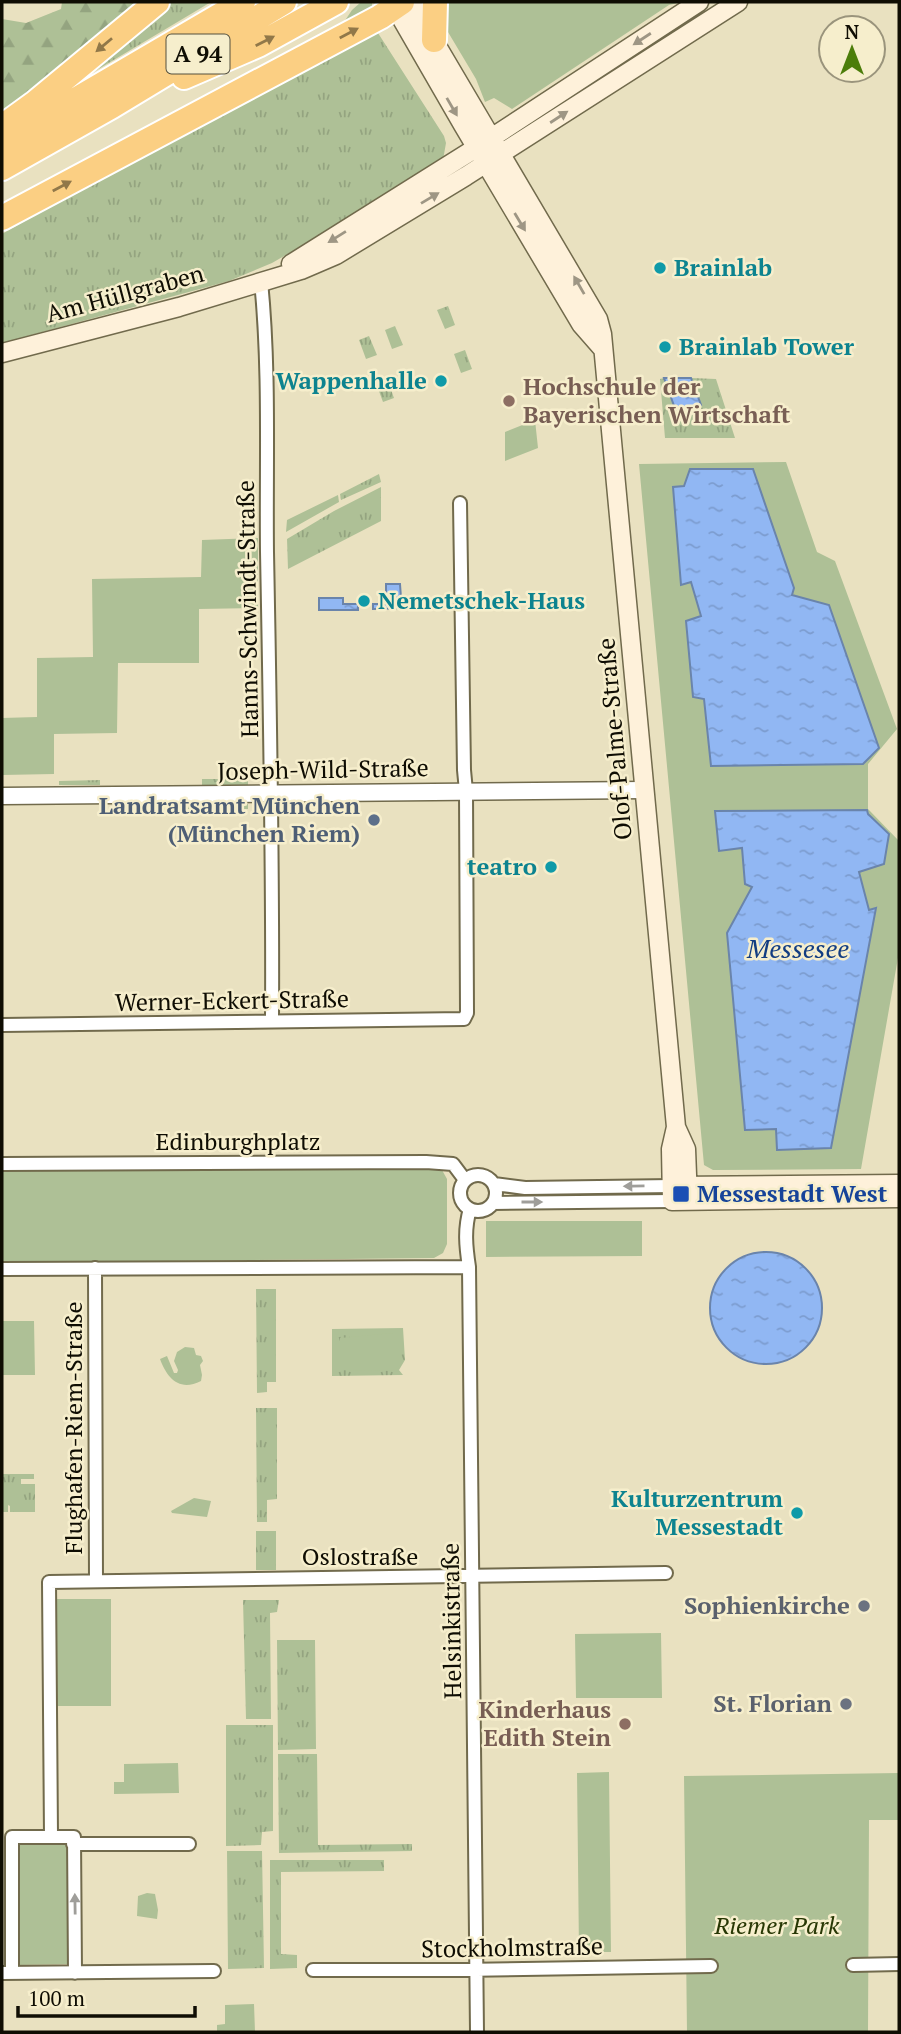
<svg xmlns="http://www.w3.org/2000/svg" width="901" height="2034" viewBox="0 0 901 2034" font-family="'PT Serif',serif">
  <style>
    .grass { fill: url(#grass-tufts) }
    .forest { fill: url(#forest-firs) }
    .park { fill: #aec096 }
    .water { fill: url(#water-ripples); stroke: #6a84ab; stroke-width: 2 }
    .lines { fill: none; stroke-linecap: round; stroke-linejoin: round }
    .minor-casing { stroke: #716a4c; stroke-width: 16 }
    .tertiary-casing { stroke: #716a4c; stroke-width: 19 }
    .secondary-casing { stroke: #716a4c; stroke-width: 21 }
    .motorway-casing { stroke: #fff; stroke-width: 28 }
    .minor { stroke: #fff; stroke-width: 12 }
    .tertiary { stroke: #fff; stroke-width: 16 }
    .secondary { stroke: #fef1da; stroke-width: 18 }
    .motorway { stroke: #fbcf83; stroke-width: 24 }
    .oneway { fill: #917849 }
    .oneway2 { fill: #9e9684 }
    .oneway3 { fill: #9f9e9a }
    .culture-dot { fill: #0f9aa8; stroke: #f6eecc; stroke-width: 2.5 }
    .education-dot { fill: #8d6e63; stroke: #f6eecc; stroke-width: 2.5 }
    .service-dot { fill: #5c6f8a; stroke: #f6eecc; stroke-width: 2.5 }
    .transit-dot { fill: #1a4fb4; stroke: #f6eecc; stroke-width: 2.5 }
    .worship-dot { fill: #6b7280; stroke: #f6eecc; stroke-width: 2.5 }
    .labels { text-anchor: middle; stroke-width: 5; stroke-linejoin: round; paint-order: stroke }
    .shield { fill: #f6eecc; stroke: #54503f; stroke-width: 2 }
    .shield-label { font-size: 23px; font-weight: bold; fill: #0f0d03 }
    .culture-label { font-size: 24px; font-weight: bold; fill: #0d838f; stroke: #f6eecc; text-anchor: start }
    .street-label { font-size: 24px; fill: #0f0d03; stroke: #f6eecc }
    .education-label { font-size: 24px; font-weight: bold; fill: #785e54; stroke: #f6eecc; text-anchor: start }
    .service-label { font-size: 24px; font-weight: bold; fill: #4e5e75; stroke: #f6eecc; text-anchor: end }
    .transit-label { font-size: 24px; font-weight: bold; fill: #164399; stroke: #f6eecc; text-anchor: start }
    .worship-label { font-size: 24px; font-weight: bold; fill: #5b616d; stroke: #f6eecc; text-anchor: end }
    .park-label { font-size: 24px; font-style: italic; fill: #273704; stroke: #f6eecc }
    .water-label { font-size: 26px; font-style: italic; fill: #123d82; stroke: #f6eecc }
  </style>
  <defs>
    <pattern id="grass-tufts" width="24" height="20" patternUnits="userSpaceOnUse" patternTransform="scale(1.75)"><rect width="24" height="20" fill="#aec096"/><path d="M3 7l-1-3M5 7V3M7 7l1-3M15 17l-1-3M17 17v-4M19 17l1-3" fill="none" stroke="#94a480"/></pattern>
    <pattern id="forest-firs" width="22" height="20" patternUnits="userSpaceOnUse" patternTransform="scale(1.75)"><rect width="22" height="20" fill="#aec096"/><path d="M5 1l3.5 6h-7zM16 11l3.5 6h-7z" fill="#94a480"/></pattern>
    <pattern id="water-ripples" width="26" height="14" patternUnits="userSpaceOnUse" patternTransform="scale(1.75)"><rect width="26" height="14" fill="#91b7f3"/><path d="M2 4q2-2 4 0t4 0M15 11q2-2 4 0t4 0" fill="none" stroke="#7c9ccf"/></pattern>
  </defs>
  <rect width="100%" height="100%" fill="#e9e1c0"/>
  <path class="grass" d="M167,2H211L60,92Z
    M361,2H372V8L338,31L352,10Z
    M378,33L444,136L446,143L443,160L390,195L272,263L229,281L2,343V234L151,149L269,91Z
    M448,306L455,325L445,329L437,310Z
    M395,326L403,345L392,349L385,330Z
    M369,336L377,355L366,359L359,340Z
    M465,350L472,369L461,373L454,354Z
    M664,378L677,413L701,405L691,378L716,379L735,438H665L660,379Z
    M387,379L394,398L383,402L376,383Z
    M379,474L381,482L341,500L340,494Z
    M381,487V521L288,569L287,539L334,511Z
    M338,495L339,502L286,532L287,520Z
    M202,779H248V788H202Z
    M100,780V785H59V781Z
    M248,804V809H182V805Z
    M113,805H162V810H113Z
    M256,1289H276V1382H267V1392L257,1393Z
    M403,1328L405,1360L399,1370L403,1375L332,1376V1329Z
    M277,1408V1499L267,1500V1522H257L256,1408Z
    M2,1474H34V1479H21V1484H35V1512H10V1506L8,1505V1512H2Z
    M256,1531H276V1570H256Z
    M243,1600H279L277,1612L270,1613L271,1719H246Z
    M277,1640H315L316,1749L278,1750Z
    M226,1725H273V1831L262,1832L261,1845L226,1846Z
    M278,1754H317L318,1845L412,1844V1851L279,1853Z
    M227,1851H262L264,1968L228,1969Z
    M270,1860H384V1871L281,1872V1954L297,1955V1968L270,1969Z"/>
  <path class="forest" d="M62,2H140L64,65L2,112V19L26,23L61,9Z"/>
  <path class="park" d="M442,2H682L669,5L512,109L494,98L485,102L476,79L445,27Z
    M535,420L538,448L505,461V432Z
    M786,462L817,552L835,561L897,729L868,764V809L899,841V952L861,1169L713,1170L704,1165L639,464Z
    M258,538V608L199,609V663H118L117,733L54,734V774L2,775V718L37,717V658L93,657L92,579L201,577L202,540Z
    M433,1166L442,1170L447,1179V1244L443,1253L434,1258L2,1263V1171Z
    M486,1221H642V1256L486,1257Z
    M2,1321H34L35,1375H2Z
    M393,1333V1371L340,1370V1338Z
    M185,1347L194,1348L196,1355L201,1356L203,1361L200,1365L202,1375L201,1381C179,1392 167,1378 160,1359L167,1356L174,1373H177L178,1370L174,1361L177,1352Z
    M194,1498L211,1501L207,1517L172,1513L171,1511Z
    M56,1599H111V1706H56Z
    M661,1633L662,1698H576L575,1634Z
    M178,1763L179,1793L114,1794V1782H124V1764Z
    M609,1772L611,1952H579L577,1773Z
    M899,1773V1820H869L868,2032H687L684,1776Z
    M19,1842H67L68,1964L19,1965Z
    M147,1893L155,1894L158,1910L157,1919L137,1916L138,1896Z
    M254,2004L255,2032H217V2025L225,2024V2005Z"/>
  <path class="water" d="M664,378H691L701,405L677,414Z
    M690,469H753L794,588L792,595L829,605L879,748L863,764L711,766L704,699L693,697L686,621L701,616L691,582L681,585L673,487L684,486Z
    M386,584H400L401,598H405V608L373,609V604H386Z
    M319,598H343V604H358V610H319Z
    M867,810L868,814L889,834L884,864L859,872L869,910L876,908L831,1148L777,1150L776,1129L745,1130L727,933L752,887L745,884L742,848L719,851L715,811Z
    M710 1308a56 56 0 1 1 112 0a56 56 0 1 1-112 0Z"/>
  <g class="lines">
    <defs>
      <path id="minor" d="M261,281C270,371 266,462 267,552C270,708 273,865 272,1021
        M2,1025L464,1019L467,1013L466,791L464,770L460,503
        M2,1164L426,1162L453,1164L465,1180
        M460 1193a18 18 0 1 1 36 0a18 18 0 1 1-36 0Z
        M494,1184L525,1188L672,1186
        M493,1203L672,1201
        M470,1209C464,1229 466,1247 469,1267L477,2032
        M95,1268L96,1581
        M2,1269L469,1267
        M51,1836L49,1582L666,1573
        M73,1844H189
        M853,1965L899,1964
        M313,1970H460L711,1966
        M2,1973L214,1971
        M12,1973V1837H74L75,1973"/>
      <path id="tertiary" d="M2,796L644,790"/>
      <path id="secondary" d="M392,2L463,125L581,324L602,348
        M411,2L598,319L602,334L676,1127L686,1149L688,1201
        M291,264L476,148L699,2
        M2,353L179,307L301,270L336,255L466,176L738,2
        M676,1127L671,1149L672,1201L899,1198
        M675,1186L899,1184"/>
      <path id="motorway" d="M434,40L435,2
        M184,77L258,45L336,2
        M2,127L35,103L157,2
        M2,143L243,2
        M2,168L112,106L284,2
        M2,218L380,17L402,2"/>
    </defs>
    <use href="#minor" class="minor-casing"/>
    <use href="#tertiary" class="tertiary-casing"/>
    <use href="#secondary" class="secondary-casing"/>
    <use href="#motorway" class="motorway-casing"/>
    <use href="#minor" class="minor"/>
    <use href="#tertiary" class="tertiary"/>
    <use href="#secondary" class="secondary"/>
    <use href="#motorway" class="motorway"/>
  </g>
  <defs><path id="oneway-solid" d="M-6-.8H1V-3.2L6.5 0L1 3.2V.8H-6Z" transform="scale(1.75)"/></defs>
  <g class="oneway">
    <use href="#oneway-solid" transform="translate(349 33) rotate(-28)"/>
    <use href="#oneway-solid" transform="translate(265 41) rotate(-27)"/>
    <use href="#oneway-solid" transform="translate(104 45) rotate(140)"/>
    <use href="#oneway-solid" transform="translate(62 186) rotate(-28)"/>
  </g>
  <g class="oneway2">
    <use href="#oneway-solid" transform="translate(642 39) rotate(147)"/>
    <use href="#oneway-solid" transform="translate(452 107) rotate(60)"/>
    <use href="#oneway-solid" transform="translate(559 117) rotate(-33)"/>
    <use href="#oneway-solid" transform="translate(430 198) rotate(-31)"/>
    <use href="#oneway-solid" transform="translate(520 222) rotate(59)"/>
    <use href="#oneway-solid" transform="translate(337 237) rotate(148)"/>
    <use href="#oneway-solid" transform="translate(579 285) rotate(-120)"/>
  </g>
  <g class="oneway3">
    <use href="#oneway-solid" transform="translate(634 1186) rotate(179)"/>
    <use href="#oneway-solid" transform="translate(532 1202)"/>
    <use href="#oneway-solid" transform="translate(75 1904) rotate(-91)"/>
  </g>
  <g class="culture-dot">
    <circle cx="660" cy="268" r="7"/>
    <circle cx="665" cy="347" r="7"/>
    <circle cx="441" cy="381" r="7"/>
    <circle cx="364" cy="601" r="7"/>
    <circle cx="551" cy="867" r="7"/>
    <circle cx="797" cy="1513" r="7"/>
  </g>
  <g class="education-dot">
    <circle cx="509" cy="401" r="7"/>
    <circle cx="625" cy="1724" r="7"/>
  </g>
  <circle class="service-dot" cx="374" cy="820" r="7"/>
  <rect class="transit-dot" x="672" y="1185" width="18" height="18" rx="3.5"/>
  <g class="worship-dot">
    <circle cx="864" cy="1606" r="7"/>
    <circle cx="846" cy="1704" r="7"/>
  </g>
  <g class="labels">
    <rect class="shield" x="166.5" y="34.5" width="63" height="39" rx="5"/>
    <g class="shield-label">
      <text x="198" y="62">A 94</text>
    </g>
    <g class="culture-label">
      <text x="674" y="276">Brainlab</text>
      <text x="679" y="355">Brainlab Tower</text>
      <text x="427" y="389" text-anchor="end">Wappenhalle</text>
      <text x="378" y="609">Nemetschek-Haus</text>
      <text x="537" y="875" text-anchor="end">teatro</text>
      <text x="783" y="1507" text-anchor="end">Kulturzentrum<tspan x="783" dy="28">Messestadt</tspan></text>
    </g>
    <g class="street-label">
      <text transform="translate(125 294) rotate(-15)" y="8">Am Hüllgraben</text>
      <text transform="translate(248 609) rotate(-91)" y="8">Hanns-Schwindt-Straße</text>
      <text transform="translate(615 739) rotate(-95)" y="8">Olof-Palme-Straße</text>
      <text transform="translate(323 770) rotate(-1)" y="8">Joseph-Wild-Straße</text>
      <text transform="translate(232 1001) rotate(-1)" y="8">Werner-Eckert-Straße</text>
      <text x="238" y="1150">Edinburghplatz</text>
      <text transform="translate(74 1428) rotate(-90)" y="8">Flughafen-Riem-Straße</text>
      <text x="360" y="1565">Oslostraße</text>
      <text transform="translate(452 1621) rotate(-91)" y="8">Helsinkistraße</text>
      <text transform="translate(512 1948) rotate(-1)" y="8">Stockholmstraße</text>
    </g>
    <g class="education-label">
      <text x="523" y="395">Hochschule der<tspan x="523" dy="28">Bayerischen Wirtschaft</tspan></text>
      <text x="611" y="1718" text-anchor="end">Kinderhaus<tspan x="611" dy="28">Edith Stein</tspan></text>
    </g>
    <g class="service-label">
      <text x="360" y="814">Landratsamt München<tspan x="360" dy="28">(München Riem)</tspan></text>
    </g>
    <g class="transit-label">
      <text x="697" y="1202">Messestadt West</text>
    </g>
    <g class="worship-label">
      <text x="850" y="1614">Sophienkirche</text>
      <text x="832" y="1712">St. Florian</text>
    </g>
    <g class="park-label">
      <text x="777" y="1934">Riemer Park</text>
    </g>
    <g class="water-label">
      <text x="798" y="958">Messesee</text>
    </g>
  </g>
  <rect width="901" height="2034" fill="none" stroke="#0f0d03" stroke-width="7"/>
  <g transform="translate(852 49)"><circle r="33" fill="#f6eecc" stroke="#9a947c" stroke-width="2"/>
  <path d="M0-5L12 26L0 18L-12 26Z" fill="#4c7d0a"/>
  <text y="-10" font-size="19" font-weight="bold" text-anchor="middle" fill="#0f0d03">N</text>
  </g>
  <path d="M18 2006v10h177v-10" fill="none" stroke="#0f0d03" stroke-width="3.5"/>
  <text x="28" y="2006" font-size="21" fill="#0f0d03" stroke="#f6eecc" stroke-width="5" paint-order="stroke">100 m</text>
</svg>
